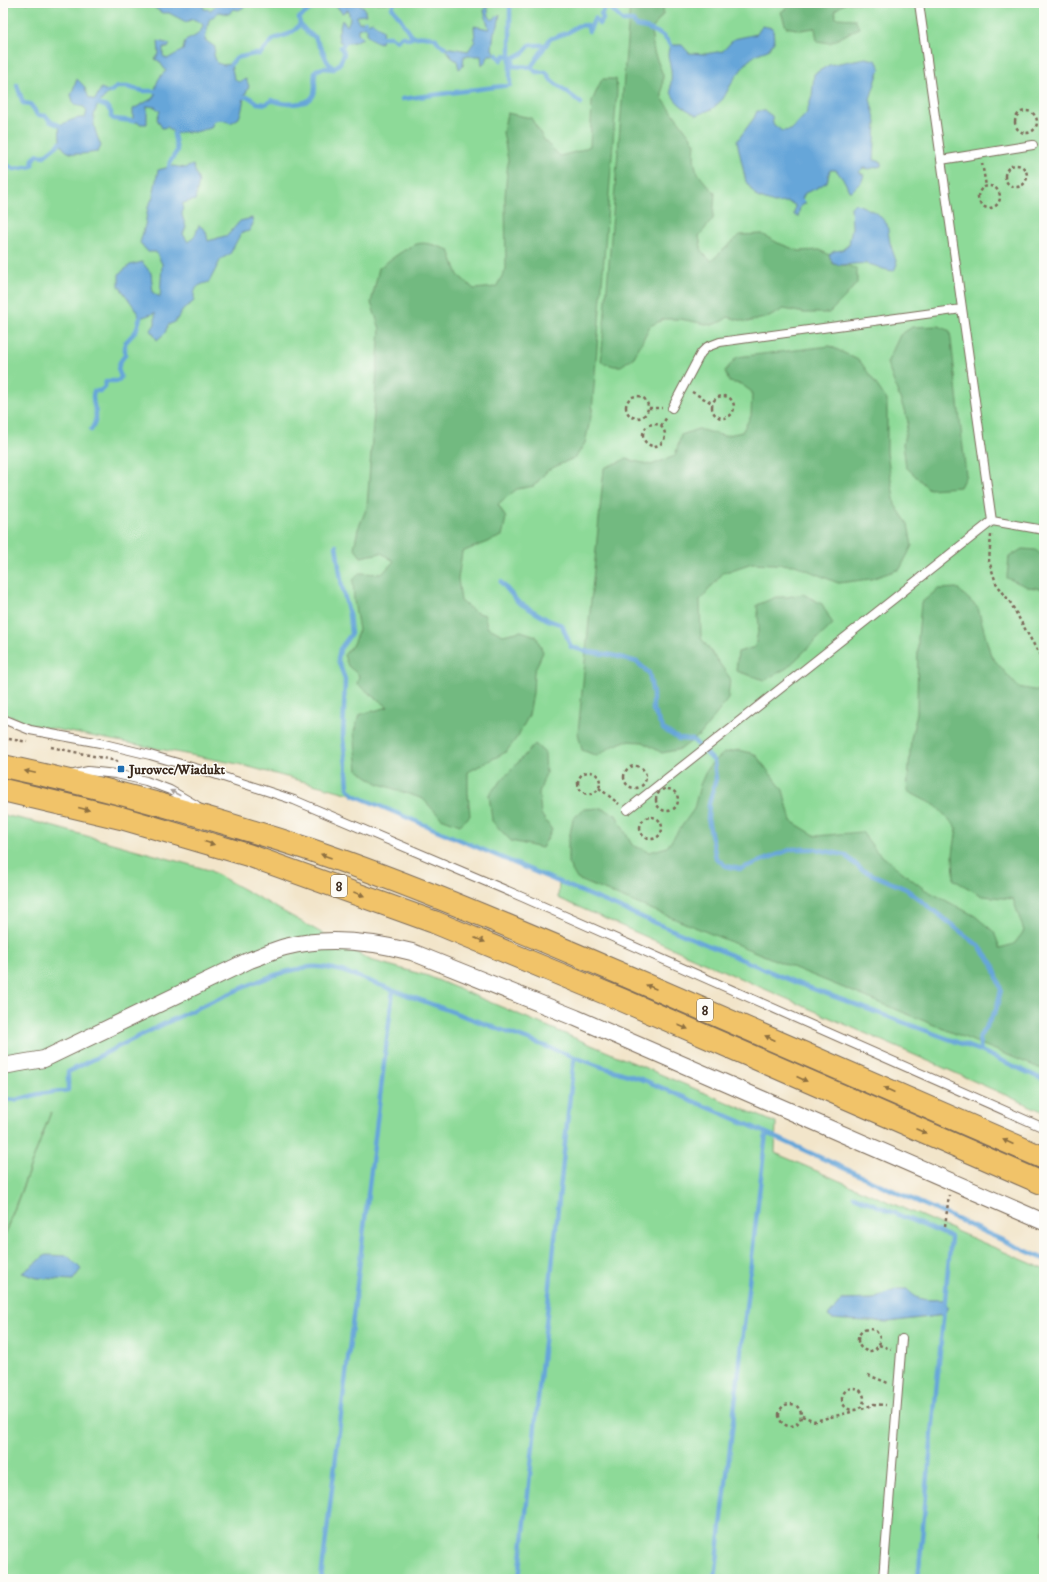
<svg xmlns="http://www.w3.org/2000/svg" width="1047" height="1582" viewBox="0 0 1047 1582" font-family="'IM FELL DW Pica',serif">
  <style>
    .green { fill: #8dda98; stroke: #64825b; fill-rule: evenodd }
    .forest { fill: #72ba80; stroke: #56724f }
    .water { fill: #66a6d9; stroke: #50687c }
    .lines { fill: none; stroke-linecap: round; stroke-linejoin: round }
    .stream { stroke: #66a6d9; stroke-width: 4.5 }
    .lane-casing { stroke: #7b6b5a; stroke-width: 10 }
    .street-casing { stroke: #7b6b5a; stroke-width: 18 }
    .highway-casing { stroke: #7b6b5a; stroke-width: 24 }
    .path { stroke: #7b6b5a; stroke-width: 2.5; stroke-dasharray: 3 3; stroke-linecap: butt }
    .lane { stroke: #fff; stroke-width: 8 }
    .street { stroke: #fff; stroke-width: 16 }
    .highway { stroke: #f1c369; stroke-width: 22 }
    .oneway { fill: #8d6f40 }
    .oneway2 { fill: #a79f9a }
    .poi-dot { fill: #1f6fb2; stroke: #fdfcf7; stroke-width: 1.5 }
    .labels { text-anchor: middle; stroke-width: 3; stroke-linejoin: round; paint-order: stroke }
    .shield { fill: #fdfcf7; stroke: #75695f; stroke-width: 1 }
    .shield-label { font-size: 13px; font-weight: bold; fill: #3b2a1e }
    .poi-label { font-size: 14px; font-weight: bold; fill: #3b2a1e; stroke: #fdfcf7; text-anchor: start }
  </style>
  <rect width="100%" height="100%" fill="#fdfcf7"/>
  <filter id="ink" filterUnits="userSpaceOnUse"><feTurbulence type="fractalNoise" baseFrequency=".025" numOctaves="2"/><feDisplacementMap in="SourceGraphic" scale="8" xChannelSelector="R" yChannelSelector="G"/><feConvolveMatrix kernelMatrix="1 2 1 2 8 2 1 2 1" color-interpolation-filters="sRGB"/></filter>
  <filter id="wash" filterUnits="userSpaceOnUse"><feTurbulence type="fractalNoise" baseFrequency=".012" numOctaves="4" result="noise"/><feDisplacementMap in="SourceGraphic" scale="16" xChannelSelector="R" yChannelSelector="G"/><feGaussianBlur stdDeviation="0.9" result="paint"/><feColorMatrix in="noise" values="0 0 0 0 0 0 0 0 0 0 0 0 0 0 0 0 0 1.4 0 .05"/><feComposite in="paint" operator="in"/></filter>
  <g filter="url(#wash)">
    <rect width="100%" height="100%" fill="#f2e5ca"/>
    <path class="green" d="M3,3H1044V1112L558,898L559,883L354,795L238,764L33,725L3,713Z
      M3,815L40,823L209,870L370,960L428,976L776,1123L775,1153L1044,1269V1579H3V1240L51,1112L3,1238ZM885,1296L914,1297L925,1300H935L944,1315L888,1322L842,1300L874,1299Z"/>
    <path class="forest" d="M630,3H664L663,14L651,31L654,52L663,75L662,98L695,143C692,170 697,174 715,193L713,219L699,236L702,252L711,261L740,235L762,234L778,243L799,251L820,250L829,255L833,264C844,266 846,263 857,270V283L844,298L829,313H804L784,309L769,317L747,322L728,317L721,322L711,325L680,319H664L650,326L634,357L621,366H614L601,362Z
      M790,3H846L835,10L836,18L855,19L859,28L830,43L817,41L815,28L801,30L786,27L781,12L787,8Z
      M602,79H616L617,91L592,412L585,443L576,457L548,470L534,486L517,489L498,504L506,518L502,536L462,552L458,579L461,601L475,612L485,615L487,627L503,635L521,631L536,636L543,652L534,672L533,693L529,715L518,736L506,752L468,772V793L470,816L460,825L441,818L423,799L377,783L358,770L354,732L359,715L388,707L357,684L359,675L348,666L344,655L352,646L359,630L354,601L353,580L360,573L382,574L394,561L381,553L361,557L354,548L358,529L367,507L380,329L371,303L379,268C390,260 405,248 417,244C427,241 439,247 449,250L458,275L474,289L496,287L506,269L505,197L508,160L503,132L507,113L531,118L545,141L560,156L579,151L590,146L592,101Z
      M939,326L950,331L966,475L960,487L929,489L906,467L903,444L908,421L887,363L900,335L912,327Z
      M830,346L860,361L887,400V453L895,505L908,524L912,546L900,569L871,579L838,583L795,565L752,563L723,573L700,600L701,638L730,678L728,699L701,734L681,749L662,753L643,742L625,741L611,747L597,756L582,750L578,733L604,468L626,459L651,465L675,456L681,435L698,429L724,436L742,432L751,416L752,392L741,384L729,382L725,371L737,357Z
      M1022,549L1036,550L1044,558V589L1028,587L1007,578L1009,557Z
      M957,588L978,608L991,656L1018,687L1044,692V1070L577,879L568,863V844L573,819L584,809L601,808L616,815L632,845L650,852L667,847L694,809L700,785L708,767L724,753L739,750L755,754L783,790L791,821L816,836L862,832L877,852L924,889L975,916L994,932L1000,948L1014,944L1024,931L1013,899L982,896L954,880L953,854L957,828L936,806L907,791L911,739L917,713L918,638L921,603L938,589Z
      M803,594L822,604L833,624L787,668L765,680L736,671L738,652L755,647L759,626L757,605L776,597H787Z
      M535,744L545,753L546,773L539,793L541,814L552,830L542,848L511,841L492,821L489,794Z"/>
    <path class="water" d="M148,3H202L204,9L211,10L218,3H244V7L239,10L233,9L229,14L219,12L209,20L205,40L215,47L214,55L217,63L223,65L231,64L234,78L238,82L246,79L249,86L244,97L242,109L239,118L231,123L222,120L214,121L211,128L195,132H184L174,134L168,127L162,128L157,119L160,111L155,107L147,106V124H141L133,121V109L155,97C155,86 157,78 166,71L159,61L155,59L159,54L158,41L170,44L168,48L163,47V56L167,59L183,50L185,41C193,37 201,35 203,25L200,22L193,19L186,22L169,13H162Z
      M336,3H345L346,6L358,4L364,7L366,15L357,16L358,22H365L364,27L358,29V33L363,38L354,42L344,44L339,41L338,34L342,20L347,26L350,19L348,10L342,13L335,4Z
      M487,3L489,16L492,20L500,14L498,26L494,32L492,49L497,55H489L486,61L482,65L481,56H464L463,66L459,69L457,61L451,57L445,47L468,51L475,41L474,26L489,29L484,11Z
      M371,21L383,30L381,43L374,41L367,35V26Z
      M762,26L773,28L774,42L768,50L757,54L748,61L734,79L723,99L712,109L697,115C687,110 675,104 671,92C670,86 672,77 671,70C669,59 666,56 670,45H682L689,53L705,54L723,51L734,39L757,34Z
      M865,58L876,60L880,68L870,99L876,122L874,160L882,162L881,166L869,169L863,168L859,172L864,175L862,181L852,191H849L845,182L836,170H830L827,182L815,189L805,193L802,199L806,203L800,207L798,217L794,215L795,205L788,202L774,203L757,197L746,182L737,141L754,118L757,111H765L772,116L773,124L782,131L791,130L806,114L812,96L814,74L829,65Z
      M77,79L84,86L89,98L95,100L101,88L110,92C89,110 91,122 101,146L98,152C86,153 67,159 61,144C59,139 60,131 59,125C69,122 74,117 85,118L87,111L84,107L74,105L71,95Z
      M193,165L199,182L195,200L183,203L182,215L186,227L183,234L188,242L195,235L199,225L206,231L208,241L228,235L240,221L252,218L253,224L249,231L241,233L230,254L221,259L209,282C196,286 194,287 194,301L183,310L175,322L168,325L165,333L157,340L151,330L155,324V313L140,318L134,307L119,286V274L130,265L142,262L151,273L153,293L160,297L162,264L156,252H148L140,243L145,225L148,207L153,197L158,170L173,166L185,168Z
      M855,203L877,213L887,224L890,243L897,264L894,271C883,270 882,268 872,265C859,261 846,267 833,264L829,255L834,251L842,250L849,244L852,227L851,207Z
      M46,1255L68,1256L81,1269L73,1280L37,1278L22,1273Z
      M897,1289H907C920,1303 926,1299 944,1300L948,1307L944,1315L888,1322L846,1320L832,1319L828,1316L842,1300L874,1299Z"/>
    <g class="lines">
      <path class="stream" d="M307,3L313,7L318,3
        M329,3L335,4
        M394,3L392,8C402,18 404,27 413,37
        M365,22L367,26
        M300,24L307,32L315,37C317,43 320,46 323,52C327,61 326,61 334,69
        M381,37H391L397,41L402,36L409,39C416,35 426,37 435,38L439,44L445,47
        M497,55L501,60L505,55L513,58V66L531,67L550,39L569,32L577,26L587,25L589,31C592,27 592,23 595,18L599,24L603,19L601,14L605,8H610L623,21H633L636,26C650,28 664,33 670,45
        M513,58L523,53L530,45H546
        M231,64L236,58L254,54H260L274,39L289,34L296,29L300,24L299,18L313,7
        M531,67L536,72H546L551,80L581,103
        M17,85L23,103L30,104L34,109L37,115L46,116L51,122L59,125
        M110,92L117,87H127L144,91H155
        M244,97H249L257,103L266,104L272,100C282,105 309,107 314,94C317,84 312,80 316,70L324,68L334,69L340,63L344,54L341,47L344,44
        M402,99L510,85V3
        M99,104L107,107L111,112V117L114,119L133,121
        M3,163L14,169L32,166L33,159L38,155L44,156L60,143
        M169,167L170,162L177,151L174,134
        M91,430C103,411 89,407 94,391H100L105,387L106,381H118L121,377L118,369L120,362L125,355V343L136,331L140,318
        M336,546L342,586L349,614L351,634L340,649L338,660L345,679L343,738L347,773L348,788L354,795L797,983L981,1051
        M501,582L518,602L548,620L562,625L571,647L589,652L612,655L637,662L649,673L653,694V710L663,729L679,739L693,740L714,761L716,779L709,804L708,819L716,858L726,866L740,869L792,849H815L845,855L862,870L906,889L979,946L993,964L1001,990L996,1010L979,1038L981,1051L1044,1080
        M3,1099L16,1100L39,1094L68,1090V1072C120,1046 171,1019 224,996C249,985 276,972 304,968C317,965 329,968 342,971L599,1066L644,1080L742,1122L1044,1259
        M854,1196L951,1237L918,1579
        M321,1579L393,990
        M519,1579L574,1057
        M715,1579L766,1133"/>
    </g>
  </g>
  <g filter="url(#ink)">
    <g class="lines">
      <defs>
        <path id="lane" d="M919,3L992,521
          M941,160L1033,145
          M672,408L701,353L707,347L720,342L962,309
          M3,719L30,730L100,743L150,755L202,770L294,800L522,897L1044,1128
          M70,775L88,771L116,774L146,781L170,790L196,805L198,808
          M627,810L992,521L1044,530
          M883,1579L902,1339"/>
        <path id="street" d="M3,1066L44,1059L250,960C262,956 273,950 285,947C327,936 370,941 412,952L576,1018L1044,1222"/>
        <path id="highway" d="M3,766C107,788 210,817 311,850C422,888 530,935 638,981C774,1040 909,1099 1044,1158
          M3,790L121,818L248,855L434,922L622,1000L1044,1184"/>
      </defs>
      <use href="#lane" class="lane-casing"/>
      <use href="#street" class="street-casing"/>
      <use href="#highway" class="highway-casing"/>
      <path class="path" d="M1015 122a11 11 0 1 1 22 0a11 11 0 1 1-22 0Z
        M982,163L986,186
        M1005 176a11 11 0 1 1 22 0a11 11 0 1 1-22 0Z
        M978 197a11 11 0 1 1 22 0a11 11 0 1 1-22 0Z
        M692,392L712,403
        M626 407a11 11 0 1 1 22 0a11 11 0 1 1-22 0Z
        M712 407a11 11 0 1 1 22 0a11 11 0 1 1-22 0Z
        M649,408H662
        M643 435a11 11 0 1 1 22 0a11 11 0 1 1-22 0Z
        M661,426L667,417
        M991,535L989,561L996,583L1010,602L1038,652L1044,660
        M3,738L28,742
        M51,747L117,761V763
        M624 777a11 11 0 1 1 22 0a11 11 0 1 1-22 0Z
        M578 783a11 11 0 1 1 22 0a11 11 0 1 1-22 0Z
        M599,788L619,804
        M656 800a11 11 0 1 1 22 0a11 11 0 1 1-22 0Z
        M640 828a11 11 0 1 1 22 0a11 11 0 1 1-22 0Z
        M945,1226L949,1195
        M858 1340a11 11 0 1 1 22 0a11 11 0 1 1-22 0Z
        M879,1345L891,1349
        M868,1375L888,1383
        M842 1399a11 11 0 1 1 22 0a11 11 0 1 1-22 0Z
        M779 1415a11 11 0 1 1 22 0a11 11 0 1 1-22 0Z
        M862,1409L874,1404L886,1405
        M802,1416L815,1421L851,1412"/>
      <use href="#lane" class="lane"/>
      <use href="#street" class="street"/>
      <use href="#highway" class="highway"/>
    </g>
    <defs><path id="oneway-solid" d="M-6-.8H1V-3.2L6.5 0L1 3.2V.8H-6Z"/></defs>
    <g class="oneway">
      <use href="#oneway-solid" transform="translate(30 772) rotate(-168)"/>
      <use href="#oneway-solid" transform="translate(84 809) rotate(14)"/>
      <use href="#oneway-solid" transform="translate(209 843) rotate(17)"/>
      <use href="#oneway-solid" transform="translate(326 856) rotate(-160)"/>
      <use href="#oneway-solid" transform="translate(359 894) rotate(20)"/>
      <use href="#oneway-solid" transform="translate(480 940) rotate(22)"/>
      <use href="#oneway-solid" transform="translate(651 987) rotate(-157)"/>
      <use href="#oneway-solid" transform="translate(683 1027) rotate(23)"/>
      <use href="#oneway-solid" transform="translate(770 1038) rotate(-156)"/>
      <use href="#oneway-solid" transform="translate(802 1079) rotate(24)"/>
      <use href="#oneway-solid" transform="translate(889 1090) rotate(-156)"/>
      <use href="#oneway-solid" transform="translate(921 1131) rotate(23)"/>
      <use href="#oneway-solid" transform="translate(1008 1142) rotate(-156)"/>
    </g>
    <use class="oneway2" href="#oneway-solid" transform="translate(175 793) rotate(-153)"/>
  </g>
  <rect class="poi-dot" x="117" y="765" width="8" height="8" rx="2"/>
  <g class="labels">
    <g class="shield">
      <rect x="331" y="875" width="16" height="22" rx="3"/>
      <rect x="697" y="999" width="16" height="22" rx="3"/>
    </g>
    <g class="shield-label">
      <text x="339" y="891">8</text>
      <text x="705" y="1015">8</text>
    </g>
    <g class="poi-label">
      <text x="129" y="774">Jurowce/Wiadukt</text>
    </g>
  </g>
  <rect width="1047" height="1582" fill="none" stroke="#fdfcf7" stroke-width="16"/>
</svg>
